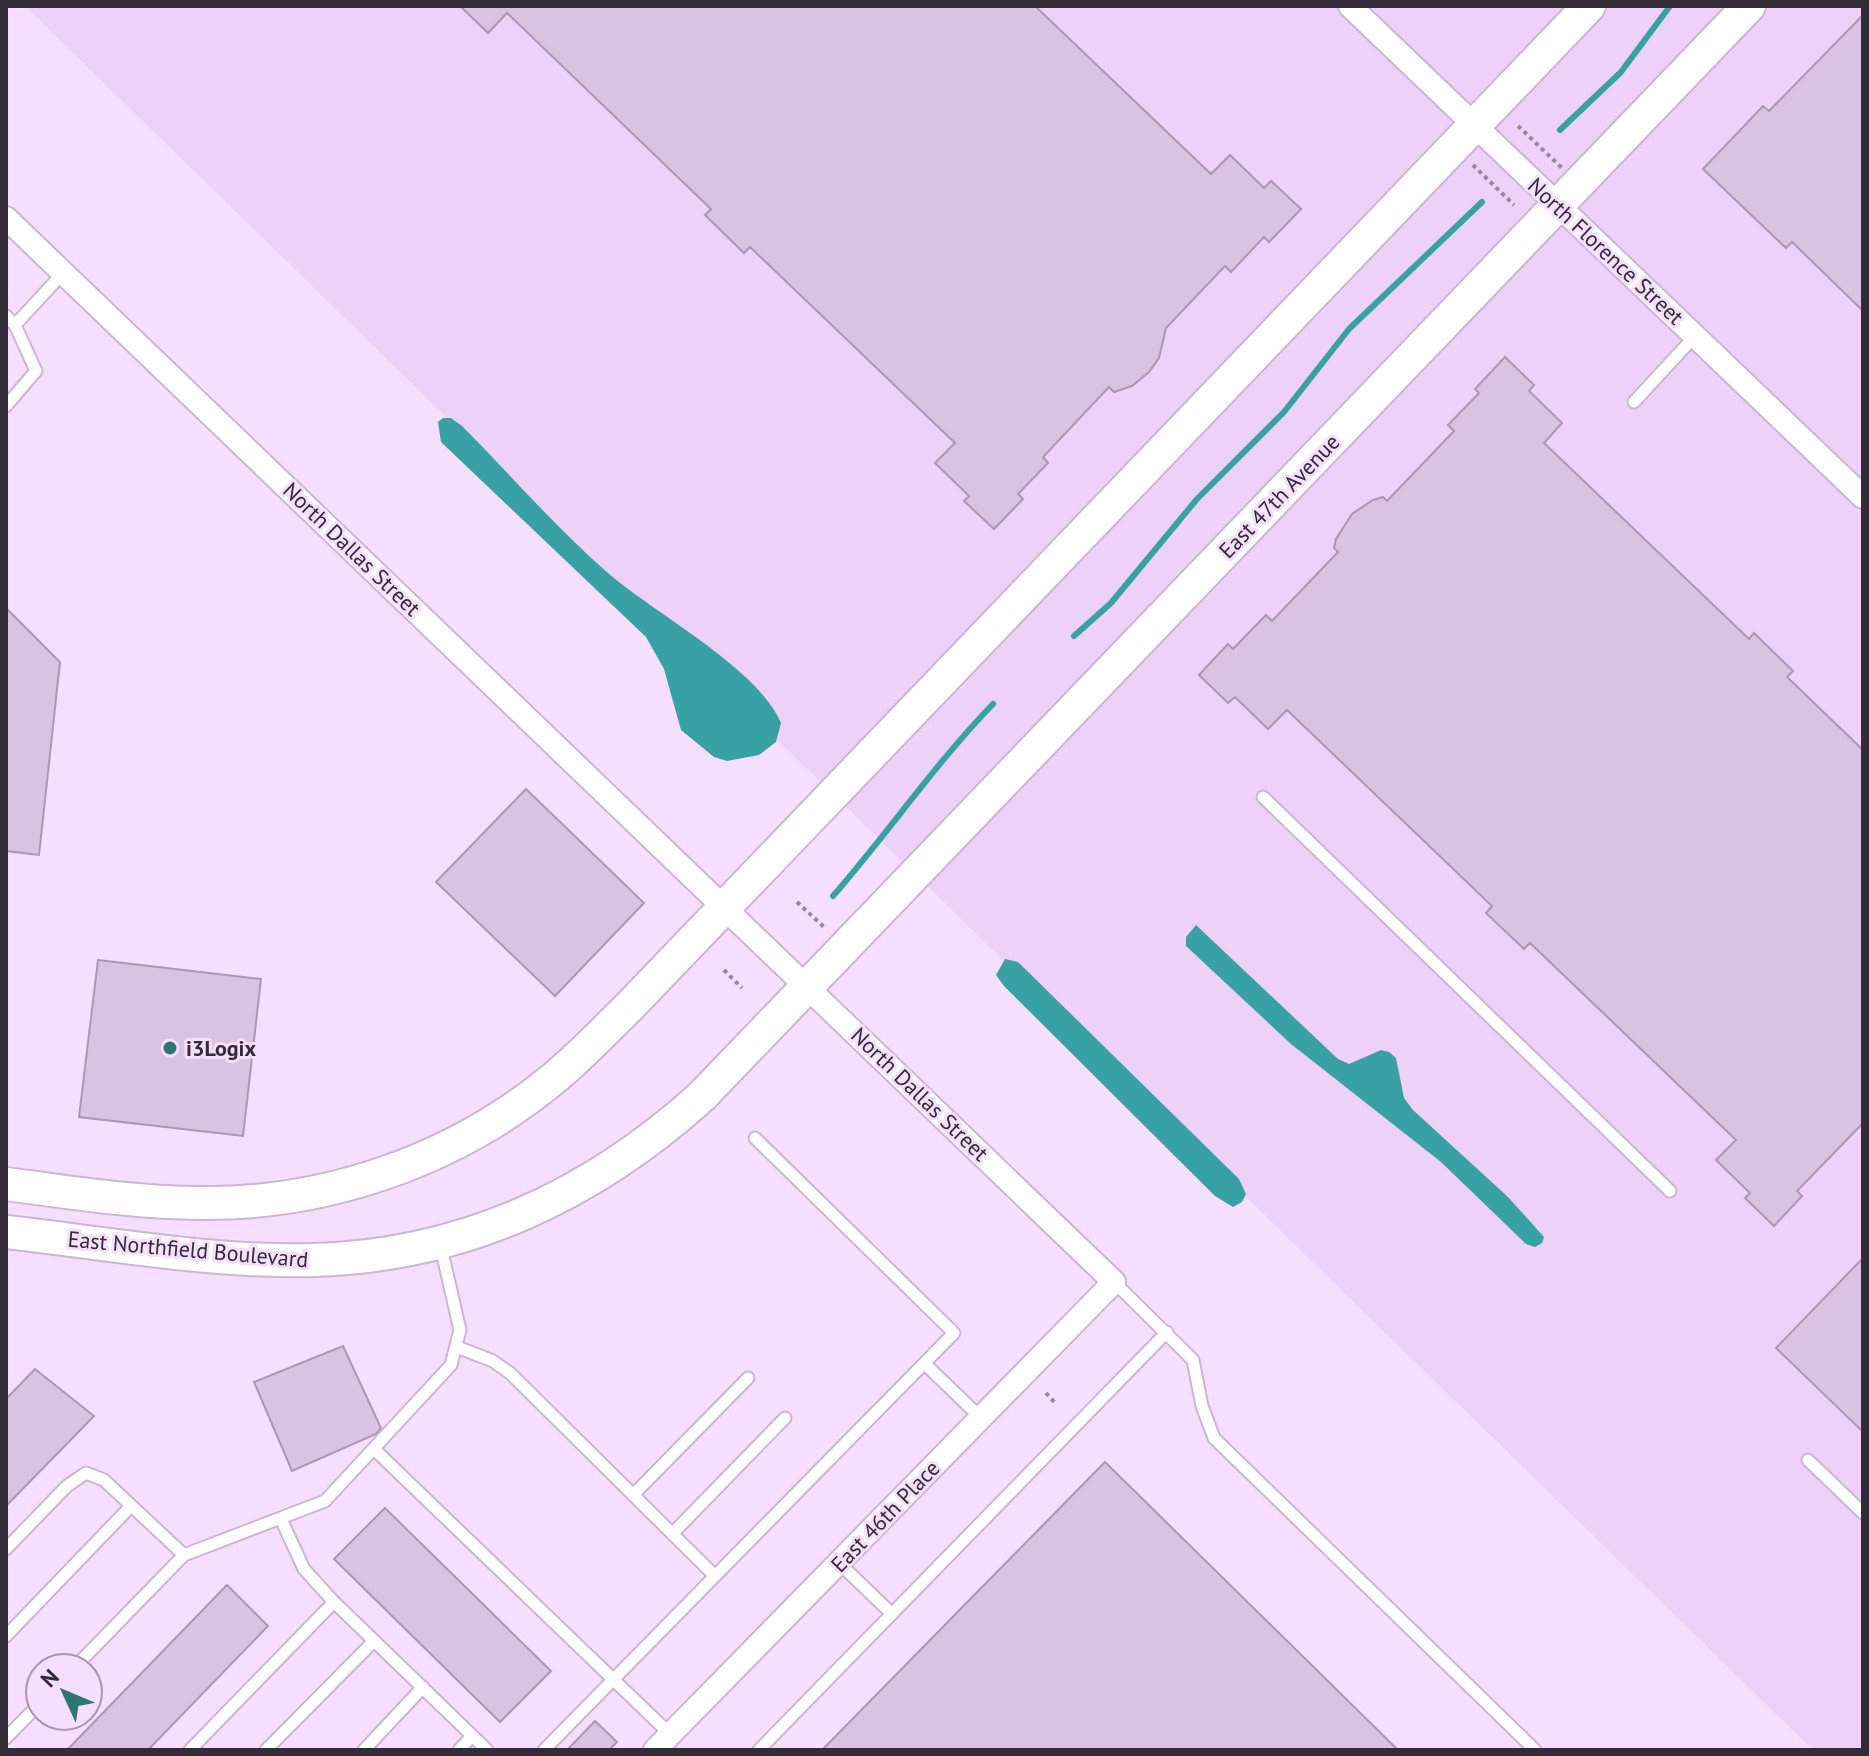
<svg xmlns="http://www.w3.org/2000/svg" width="1869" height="1756" viewBox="0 0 1869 1756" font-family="'PT Sans',sans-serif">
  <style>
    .built { fill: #edd1f8 }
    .water { fill: #38a1a3 }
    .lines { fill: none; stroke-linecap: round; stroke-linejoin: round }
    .stream { stroke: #38a1a3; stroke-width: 6 }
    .building { fill: #d9c2e2; stroke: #ac96b4; stroke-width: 2 }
    .service-casing { stroke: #cdb6d5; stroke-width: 15 }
    .minor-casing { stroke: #cdb6d5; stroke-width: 26 }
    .secondary-casing { stroke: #cdb6d5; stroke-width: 36 }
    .path { stroke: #97869d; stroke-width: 4; stroke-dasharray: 4 4; stroke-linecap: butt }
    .service { stroke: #fff; stroke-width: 11 }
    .minor { stroke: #fff; stroke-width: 22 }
    .secondary { stroke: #fff; stroke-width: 32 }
    .poi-dot { fill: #2c7677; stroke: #f5defe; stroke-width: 3 }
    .labels { text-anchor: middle; stroke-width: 6; stroke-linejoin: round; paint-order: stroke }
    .street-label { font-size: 22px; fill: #342b38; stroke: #f5defe }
    .poi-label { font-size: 22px; font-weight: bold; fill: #342b38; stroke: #f5defe; text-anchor: start }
  </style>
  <rect width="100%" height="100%" fill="#f5defe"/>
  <path class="built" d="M25,6H1863V1750H1813Z"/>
  <path class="water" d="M443,418H451L462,426C510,474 556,528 608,573C655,614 758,668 781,723L776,742L759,755L727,761L714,757L681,730L664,669L646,637L441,442L438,422Z
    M1196,925L1338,1059L1349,1064L1381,1050L1389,1052L1396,1058L1404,1098L1413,1110L1508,1197L1544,1237L1542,1243L1535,1247L1526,1244L1441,1162L1291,1044L1186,946V937Z
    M1005,959L1018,962L1239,1179L1246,1194L1242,1202L1233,1207L1215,1196L1004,986L996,975Z"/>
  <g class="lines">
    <path class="stream" d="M1560,130L1621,72L1670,6
      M1074,636L1111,603L1197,499L1284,412L1349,329L1482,202
      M833,896C888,833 934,765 993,704"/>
  </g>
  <path class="building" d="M460,6H1035L1211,174L1230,155L1264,188L1271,181L1301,209L1269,242L1264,237L1231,272L1225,266L1166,328L1159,358L1149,372L1132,386L1114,392L1109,387L1043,457L1048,463L1018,494L1023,499L994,529L964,501L969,496L935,463L955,443L750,247L744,253L705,215L711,209L507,13L488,33Z
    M1863,15V311L1792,242L1786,248L1703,169L1763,106L1769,111Z
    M1505,357L1534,385L1529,391L1562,423L1544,443L1749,639L1754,633L1793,671L1787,677L1863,750V1123L1797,1191L1802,1196L1774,1226L1745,1198L1750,1193L1716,1160L1736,1140L1530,943L1524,949L1486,913L1492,906L1287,710L1268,729L1235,697L1228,703L1199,675L1228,644L1233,649L1266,615L1272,621L1338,552L1334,548L1336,539L1352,514L1373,500L1383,497L1387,501L1454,431L1448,425L1479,393L1475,389Z
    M6,608L60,662L39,855L6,851Z
    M526,789L644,903L555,996L436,882Z
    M98,960L261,979L243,1136L79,1117Z
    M1863,1258V1432L1776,1348Z
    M343,1346L381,1428L376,1434L292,1471L254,1382Z
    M35,1369L94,1416L6,1506V1399Z
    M1105,1462L1398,1750H822Z
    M385,1508L551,1671L500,1722L334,1559Z
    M227,1585L268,1626L148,1750H67Z
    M595,1721L617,1742L609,1750H567Z"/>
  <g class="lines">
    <defs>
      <path id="service" d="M6,316L15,325L63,273
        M1634,402L1695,336
        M6,406L36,371L15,325
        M1263,797L1670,1191
        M1114,1282L1193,1360L1202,1406L1214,1438L1535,1750
        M457,1347L493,1361L511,1374L714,1575
        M925,1364L981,1418
        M375,1450L671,1735
        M1808,1460L1863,1513
        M633,1495L748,1378
        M672,1534L785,1418
        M6,1549L67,1486L86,1473L104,1480L184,1555
        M839,1563L892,1614
        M334,1602L487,1750
        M6,1636L131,1506
        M74,1668L184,1555L325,1501L451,1365L460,1330L440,1243
        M6,1738L40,1703
        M190,1750L334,1602L304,1569L281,1519
        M266,1750L374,1641
        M364,1750L423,1687
        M459,1750L472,1736
        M544,1750L954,1333L755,1138
        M759,1750L1167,1332"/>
      <path id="minor" d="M1350,6L1863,497
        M6,218L1114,1282L655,1750"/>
      <path id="secondary" d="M6,1184C70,1192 135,1203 199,1203C326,1205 455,1160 553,1079C580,1057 603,1032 628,1008L1589,6
        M6,1232C106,1243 214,1263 314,1260C463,1256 593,1195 702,1096L1749,6"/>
    </defs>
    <use href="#service" class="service-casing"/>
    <use href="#minor" class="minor-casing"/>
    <use href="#secondary" class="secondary-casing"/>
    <path class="path" d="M1518,126L1562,168
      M1473,165L1514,205
      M797,902L825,928
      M724,970L742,988
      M1046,1393L1056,1404"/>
    <use href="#service" class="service"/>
    <use href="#minor" class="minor"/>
    <use href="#secondary" class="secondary"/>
  </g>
  <circle class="poi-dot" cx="170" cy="1048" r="8"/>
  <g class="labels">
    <g class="street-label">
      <text transform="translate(1606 251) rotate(43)" y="8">North Florence Street</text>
      <text transform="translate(1279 496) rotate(-46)" y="8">East 47th Avenue</text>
      <text transform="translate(352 549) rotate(44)" y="8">North Dallas Street</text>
      <text transform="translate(920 1094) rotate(44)" y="8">North Dallas Street</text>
      <text transform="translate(188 1249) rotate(5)" y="8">East Northfield Boulevard</text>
      <text transform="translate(885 1516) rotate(-46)" y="8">East 46th Place</text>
    </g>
    <g class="poi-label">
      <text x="186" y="1056">i3Logix</text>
    </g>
  </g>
  <rect width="1869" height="1756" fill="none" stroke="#342b38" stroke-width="16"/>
  <g transform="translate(64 1692) rotate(314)"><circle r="38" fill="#f5defe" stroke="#a896af" stroke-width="2"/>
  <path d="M0-6L14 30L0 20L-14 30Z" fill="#2c7677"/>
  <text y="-12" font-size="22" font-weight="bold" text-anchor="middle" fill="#342b38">N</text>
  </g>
</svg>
